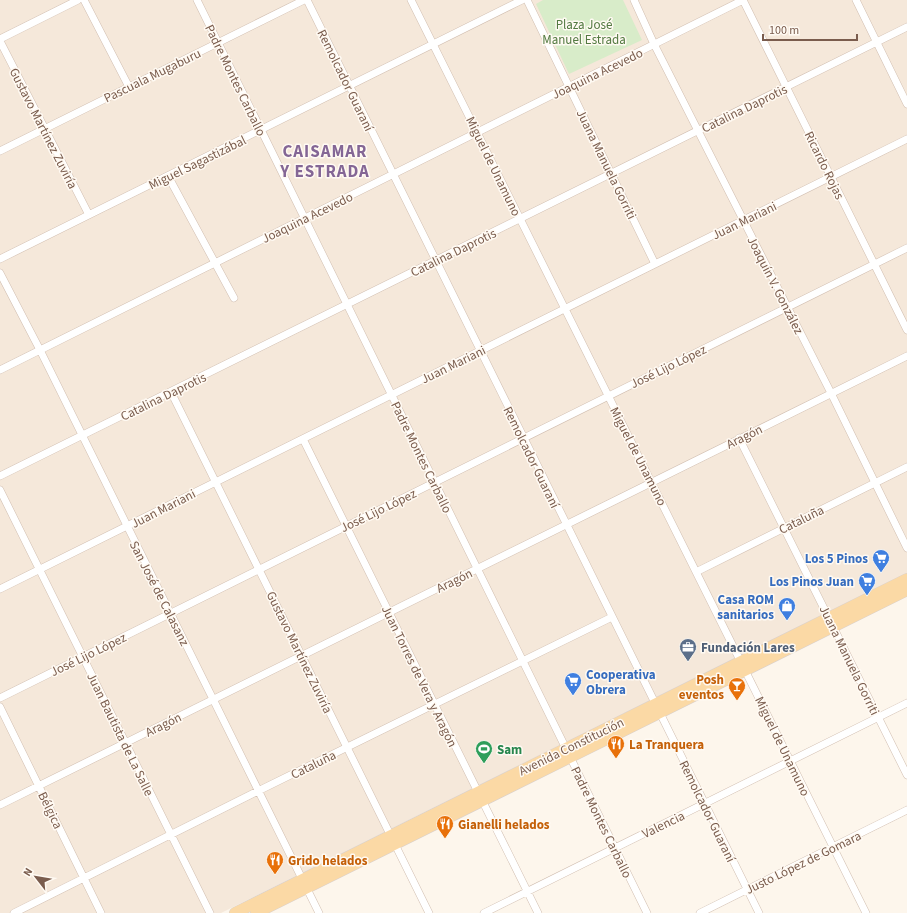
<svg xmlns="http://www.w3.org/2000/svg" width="907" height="913" viewBox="0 0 907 913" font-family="'Source Sans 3',sans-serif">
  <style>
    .residential { fill: #f5e8da }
    .green { fill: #d8ecc9 }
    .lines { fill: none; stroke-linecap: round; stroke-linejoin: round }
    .minor-casing { stroke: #d1beb0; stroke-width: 8 }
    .primary-casing { stroke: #dad1cd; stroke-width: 12 }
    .minor { stroke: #fff; stroke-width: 7 }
    .primary { stroke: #fbd9a5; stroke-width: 11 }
    .labels { text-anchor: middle; stroke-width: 3; stroke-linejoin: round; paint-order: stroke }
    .park-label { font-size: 13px; fill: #537a41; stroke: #fffaf3 }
    .street-label { font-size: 13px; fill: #7a5c4d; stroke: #fffaf3 }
    .shop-label { font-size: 13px; font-weight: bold; fill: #366cbe; stroke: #fffaf3; text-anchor: end }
    .service-label { font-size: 13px; font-weight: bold; fill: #4e5e75; stroke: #fffaf3; text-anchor: start }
    .food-label { font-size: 13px; font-weight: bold; fill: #c56008; stroke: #fffaf3; text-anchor: start }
    .leisure-label { font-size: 13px; font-weight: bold; fill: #27864d; stroke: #fffaf3; text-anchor: start }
    .district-label { font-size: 17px; font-weight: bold; letter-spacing: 1px; fill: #846695; stroke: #fffaf3 }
  </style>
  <rect width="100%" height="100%" fill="#fdf6ec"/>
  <path class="residential" d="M0,0H907V573L221,913H0Z"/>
  <path class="green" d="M543,0H623L642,40L569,74L536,4Z"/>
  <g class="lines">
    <defs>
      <path id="minor" d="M84,0L129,87
        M197,0L647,913
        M307,0L759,913
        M411,0L866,913
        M527,0L655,264
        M634,0L654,44L831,393L907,548
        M743,0L907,330
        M856,0L907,104
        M0,39L78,0
        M0,41L89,215
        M0,151L304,0
        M168,176L234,298
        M0,259L522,0
        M0,273L40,350L319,913
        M0,370L743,0
        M171,392L429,913
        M739,438L907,775
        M303,439L538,913
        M0,476L907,27
        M0,490L210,913
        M696,572L907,467
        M0,589L907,139
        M0,698L907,248
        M0,707L101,913
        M0,805L907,356
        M14,913L258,791L612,617
        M484,913L907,703
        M700,913L907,810"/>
      <path id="primary" d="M235,913L907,579
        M256,913L907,590"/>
    </defs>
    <use href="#minor" class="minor-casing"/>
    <use href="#primary" class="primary-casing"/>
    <use href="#minor" class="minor"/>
    <use href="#primary" class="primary"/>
  </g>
  <defs>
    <symbol id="supermarket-pin" viewBox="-11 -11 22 30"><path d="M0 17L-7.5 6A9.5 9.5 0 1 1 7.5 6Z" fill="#3f7fe0" stroke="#fffaf3"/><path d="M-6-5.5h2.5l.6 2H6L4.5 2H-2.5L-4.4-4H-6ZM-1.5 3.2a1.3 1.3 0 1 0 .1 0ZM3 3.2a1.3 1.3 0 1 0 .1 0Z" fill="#fff"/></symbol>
    <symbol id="shop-pin" viewBox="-11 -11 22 30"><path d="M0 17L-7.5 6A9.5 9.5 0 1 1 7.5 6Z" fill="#3f7fe0" stroke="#fffaf3"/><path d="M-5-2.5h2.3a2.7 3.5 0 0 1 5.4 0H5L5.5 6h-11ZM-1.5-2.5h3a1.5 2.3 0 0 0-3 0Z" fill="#fff"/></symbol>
    <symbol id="office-pin" viewBox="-11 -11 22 30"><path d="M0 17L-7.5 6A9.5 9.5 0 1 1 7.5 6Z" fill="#5c6f8a" stroke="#fffaf3"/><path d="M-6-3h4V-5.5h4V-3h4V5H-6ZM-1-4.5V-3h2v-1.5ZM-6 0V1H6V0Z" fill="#fff"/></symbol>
    <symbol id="bar-pin" viewBox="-11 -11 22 30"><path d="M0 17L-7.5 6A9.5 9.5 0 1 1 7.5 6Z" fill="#e8710a" stroke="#fffaf3"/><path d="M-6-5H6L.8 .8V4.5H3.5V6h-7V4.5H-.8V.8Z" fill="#fff"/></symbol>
    <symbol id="restaurant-pin" viewBox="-11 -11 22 30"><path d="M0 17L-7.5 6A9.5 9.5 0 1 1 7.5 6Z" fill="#e8710a" stroke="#fffaf3"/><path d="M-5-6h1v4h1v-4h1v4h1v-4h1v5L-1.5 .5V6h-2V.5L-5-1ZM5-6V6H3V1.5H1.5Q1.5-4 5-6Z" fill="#fff"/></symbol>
    <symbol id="stadium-pin" viewBox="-11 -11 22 30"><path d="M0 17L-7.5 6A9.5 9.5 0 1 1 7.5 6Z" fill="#2e9e5b" stroke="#fffaf3"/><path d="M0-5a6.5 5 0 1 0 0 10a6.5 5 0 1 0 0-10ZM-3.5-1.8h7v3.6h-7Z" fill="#fff"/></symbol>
  </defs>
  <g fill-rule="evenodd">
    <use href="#supermarket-pin" x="871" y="548" width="20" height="27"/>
    <use href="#supermarket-pin" x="857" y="571" width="20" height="27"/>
    <use href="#shop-pin" x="777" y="596" width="20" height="27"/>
    <use href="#office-pin" x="678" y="637" width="20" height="27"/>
    <use href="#supermarket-pin" x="563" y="671" width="20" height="27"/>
    <use href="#bar-pin" x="727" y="676" width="20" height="27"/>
    <use href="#restaurant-pin" x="606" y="734" width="20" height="27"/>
    <use href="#stadium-pin" x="474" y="739" width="20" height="27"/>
    <use href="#restaurant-pin" x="435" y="814" width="20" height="27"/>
    <use href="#restaurant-pin" x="265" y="850" width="20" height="27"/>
  </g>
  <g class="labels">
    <g class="park-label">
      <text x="584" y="29">Plaza José<tspan x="584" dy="15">Manuel Estrada</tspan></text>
    </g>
    <g class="street-label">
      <text transform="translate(597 73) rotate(-26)" y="5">Joaquina Acevedo</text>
      <text transform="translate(152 75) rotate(-26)" y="5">Pascuala Mugaburu</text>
      <text transform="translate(236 80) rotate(64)" y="5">Padre Montes Carballo</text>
      <text transform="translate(346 80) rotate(64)" y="5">Remolcador Guaraní</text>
      <text transform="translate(744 108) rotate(-26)" y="5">Catalina Daprotis</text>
      <text transform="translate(44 128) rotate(63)" y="5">Gustavo Martínez Zuviría</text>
      <text transform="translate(197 162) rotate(-26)" y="5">Miguel Sagastizábal</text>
      <text transform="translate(607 164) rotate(64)" y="5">Juana Manuela Gorriti</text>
      <text transform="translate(825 165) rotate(64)" y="5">Ricardo Rojas</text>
      <text transform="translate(494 166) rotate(64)" y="5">Miguel de Unamuno</text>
      <text transform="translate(307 217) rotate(-26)" y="5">Joaquina Acevedo</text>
      <text transform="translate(744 220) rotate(-26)" y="5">Juan Mariani</text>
      <text transform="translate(453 252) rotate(-26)" y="5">Catalina Daprotis</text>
      <text transform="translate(776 285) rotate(63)" y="5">Joaquín V. González</text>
      <text transform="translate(453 364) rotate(-26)" y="5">Juan Mariani</text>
      <text transform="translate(668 366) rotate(-26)" y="5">José Lijo López</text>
      <text transform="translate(163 396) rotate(-26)" y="5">Catalina Daprotis</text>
      <text transform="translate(744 436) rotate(-26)" y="5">Aragón</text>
      <text transform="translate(639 456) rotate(63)" y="5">Miguel de Unamuno</text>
      <text transform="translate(422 457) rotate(64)" y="5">Padre Montes Carballo</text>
      <text transform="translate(532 457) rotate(64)" y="5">Remolcador Guaraní</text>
      <text transform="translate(163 508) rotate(-27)" y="5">Juan Mariani</text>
      <text transform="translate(378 510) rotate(-26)" y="5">José Lijo López</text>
      <text transform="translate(801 519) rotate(-26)" y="5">Cataluña</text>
      <text transform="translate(454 580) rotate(-26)" y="5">Aragón</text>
      <text transform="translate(160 593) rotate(63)" y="5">San José de Calasanz</text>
      <text transform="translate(300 652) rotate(64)" y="5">Gustavo Martínez Zuviría</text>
      <text transform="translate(88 654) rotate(-26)" y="5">José Lijo López</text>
      <text transform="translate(850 660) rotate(64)" y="5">Juana Manuela Gorriti</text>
      <text transform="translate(420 676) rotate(64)" y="5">Juan Torres de Vera y Aragón</text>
      <text transform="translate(163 724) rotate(-26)" y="5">Aragón</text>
      <text transform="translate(121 734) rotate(64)" y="5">Juan Bautista de La Salle</text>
      <text transform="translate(571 746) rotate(-26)" y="5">Avenida Constitución</text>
      <text transform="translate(783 746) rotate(64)" y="5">Miguel de Unamuno</text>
      <text transform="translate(313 764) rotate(-26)" y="5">Cataluña</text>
      <text transform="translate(51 810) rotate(64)" y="5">Bélgica</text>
      <text transform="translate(708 811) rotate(64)" y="5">Remolcador Guaraní</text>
      <text transform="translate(602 822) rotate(64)" y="5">Padre Montes Carballo</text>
      <text transform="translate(663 824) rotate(-26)" y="5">Valencia</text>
      <text transform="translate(803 862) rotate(-26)" y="5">Justo López de Gomara</text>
    </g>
    <g class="shop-label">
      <text x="868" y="563">Los 5 Pinos</text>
      <text x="854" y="586">Los Pinos Juan</text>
      <text x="774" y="604">Casa ROM<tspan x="774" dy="15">sanitarios</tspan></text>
      <text x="586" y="679" text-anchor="start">Cooperativa<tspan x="586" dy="15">Obrera</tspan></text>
    </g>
    <g class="service-label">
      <text x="701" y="652">Fundación Lares</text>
    </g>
    <g class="food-label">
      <text x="724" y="684" text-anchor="end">Posh<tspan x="724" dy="15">eventos</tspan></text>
      <text x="629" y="749">La Tranquera</text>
      <text x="458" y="829">Gianelli helados</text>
      <text x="288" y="865">Grido helados</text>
    </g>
    <g class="leisure-label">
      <text x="497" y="754">Sam</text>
    </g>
    <g class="district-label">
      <text x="325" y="157">CAISAMAR<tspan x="325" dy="20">Y ESTRADA</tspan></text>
    </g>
  </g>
  <g transform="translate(36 877) rotate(301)" stroke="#fffaf3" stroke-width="3" paint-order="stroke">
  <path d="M0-3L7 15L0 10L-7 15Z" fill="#7a5c4d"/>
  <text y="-6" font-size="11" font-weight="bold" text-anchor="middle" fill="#7a5c4d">N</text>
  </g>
  <path d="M763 34v6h94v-6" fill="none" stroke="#7a5c4d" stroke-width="2"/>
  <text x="769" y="34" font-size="12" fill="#7a5c4d" stroke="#fffaf3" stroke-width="3" paint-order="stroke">100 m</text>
</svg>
